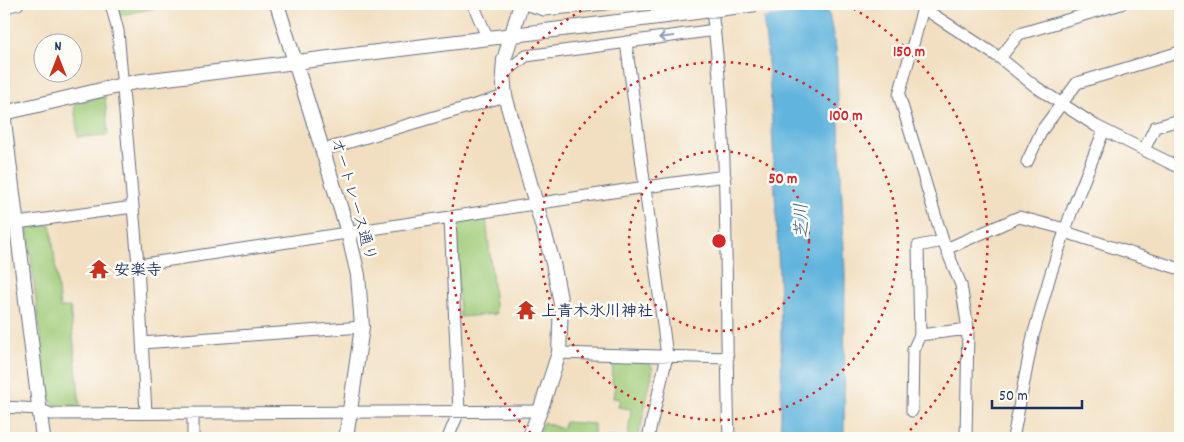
<svg xmlns="http://www.w3.org/2000/svg" width="1184" height="442" viewBox="0 0 1184 442" font-family="Dekko,'Klee One',sans-serif">
  <style>
    .green { fill: #9fcb78; stroke: #5d7d6b }
    .water { fill: #61b4dd; stroke: #3e729e }
    .pier { fill: #f2dfc1 }
    .lines { fill: none; stroke-linecap: round; stroke-linejoin: round }
    .minor-casing { stroke: #666d81; stroke-width: 13 }
    .tertiary-casing { stroke: #666d81; stroke-width: 16 }
    .minor { stroke: #fff; stroke-width: 11 }
    .tertiary { stroke: #fff; stroke-width: 14 }
    .tertiary-bridge-casing { stroke: #666d81; stroke-width: 16; stroke-linecap: butt }
    .tertiary-bridge { stroke: #fff; stroke-width: 14 }
    .oneway { stroke: #8d97ae }
    .ring { fill: none; stroke: #d62828; stroke-width: 2.5; stroke-dasharray: 2.5 5 }
    .labels { text-anchor: middle; stroke-width: 5; stroke-linejoin: round; paint-order: stroke }
    .street-label { font-size: 16px; fill: #1b2f5e; stroke: #fdfcf7 }
    .poi-label { font-size: 16px; font-weight: bold; fill: #1b2f5e; stroke: #fdfcf7; text-anchor: start }
    .water-label { font-size: 18px; font-style: italic; fill: #345e8a; stroke: #fdfcf7 }
    .centre { fill: #d62828; stroke: #fdfcf7; stroke-width: 2.5 }
    .ring-label { font-size: 15px; text-anchor: middle; font-weight: bold; fill: #d62828; stroke: #fdfcf7; stroke-width: 5; stroke-linejoin: round; paint-order: stroke }
  </style>
  <rect width="100%" height="100%" fill="#fdfcf7"/>
  <filter id="ink" filterUnits="userSpaceOnUse"><feTurbulence type="fractalNoise" baseFrequency=".02" numOctaves="2"/><feDisplacementMap in="SourceGraphic" scale="10" xChannelSelector="R" yChannelSelector="G"/><feConvolveMatrix kernelMatrix="1 2 1 2 8 2 1 2 1" color-interpolation-filters="sRGB"/></filter>
  <filter id="wash" filterUnits="userSpaceOnUse"><feTurbulence type="fractalNoise" baseFrequency=".0096" numOctaves="4" result="noise"/><feDisplacementMap in="SourceGraphic" scale="20" xChannelSelector="R" yChannelSelector="G"/><feGaussianBlur stdDeviation="1.12" result="paint"/><feColorMatrix in="noise" values="0 0 0 0 0 0 0 0 0 0 0 0 0 0 0 0 0 1.4 0 .05"/><feComposite in="paint" operator="in"/></filter>
  <g filter="url(#wash)">
    <rect width="100%" height="100%" fill="#f2dfc1"/>
    <path class="green" d="M116,4H171L119,16Z
      M105,96L108,135L78,137L74,104Z
      M486,217L496,314L460,317L455,226L460,222Z
      M51,225L60,308L70,307L80,406L55,405L48,399L27,227Z
      M613,361L649,362L653,369L641,426L637,438H628L631,409L618,407L620,399L613,398L615,385L612,384Z
      M543,422L562,429L565,422L594,424V437L616,438H537Z"/>
    <path class="water" d="M761,4H827L836,49L845,274L844,438H780C784,357 779,274 775,192C772,130 771,66 761,4Z"/>
    <path class="pier" d="M759,4H830L831,8L761,18Z"/>
  </g>
  <g filter="url(#ink)">
    <g class="lines">
      <defs>
        <path id="minor" d="M111,4L118,31L138,265L146,413
          M473,4L488,39
          M524,4L544,10L606,4
          M711,4C731,148 724,293 729,438
          M921,4L923,8L1000,58L1019,34L1121,4
          M4,7L18,4
          M923,8L899,95L943,241L961,285L968,329L966,438
          M626,42L667,356L648,438
          M1000,58L1036,87L1096,126L1180,168
          M503,74L526,56L715,30
          M323,150L505,96
          M1144,150L1155,127L1180,120
          M1027,162L1042,130L1077,83L1180,52
          M17,223L133,207
          M1065,232L1180,269
          M946,249L1019,217L1065,229
          M138,265L645,187L725,176
          M920,335L918,246L943,241
          M142,343L362,327
          M559,353L728,358
          M4,407L39,409L51,414L540,411
          M912,411L913,350L920,335L968,329
          M193,413V438
          M448,438L459,411L450,218
          M1013,438L1033,336L1050,276L1071,213L1104,130"/>
        <path id="tertiary" d="M277,4L348,232L358,275L362,327L346,438
          M521,4L504,60L503,74L505,96L553,263L561,304L559,353L540,411L529,438
          M4,113L135,82L666,16
          M4,121L43,438"/>
      </defs>
      <use href="#minor" class="minor-casing"/>
      <use href="#tertiary" class="tertiary-casing"/>
      <use href="#minor" class="minor"/>
      <use href="#tertiary" class="tertiary"/>
      <defs>
        <path id="tertiary-bridge" d="M666,16L756,4"/>
      </defs>
      <use href="#tertiary-bridge" class="tertiary-bridge-casing"/>
      <use href="#tertiary-bridge" class="tertiary-bridge"/>
    </g>
    <defs><path id="oneway-shaft" d="M-6 0H5M1.5-3L5.5 0L1.5 3" fill="none" stroke-width="1.6" stroke-linecap="round" stroke-linejoin="round" transform="scale(1.25)"/></defs>
    <use class="oneway" href="#oneway-shaft" transform="translate(666 37) rotate(172)"/>
  </g>
  <g class="ring">
    <circle cx="719" cy="241" r="90"/>
    <circle cx="719" cy="241" r="179"/>
    <path d="M536 438A269 269 0 0 1 591 5M847 5A269 269 0 0 1 902 438"/>
  </g>
  <defs>
    <symbol id="temple-bare" viewBox="-9 -9 18 18"><path d="M0-6L5-2H3V0L6.5 2.5H4V6H1.5V3h-3V6H-4V2.5H-6.5L-3 0V-2H-5Z" fill="#c8321e" stroke="#fdfcf7" stroke-width="2.5" paint-order="stroke"/></symbol>
  </defs>
  <g fill-rule="evenodd">
    <use href="#temple-bare" x="85" y="255" width="28" height="28"/>
    <use href="#temple-bare" x="512" y="296" width="28" height="28"/>
  </g>
  <g class="labels">
    <g class="street-label">
      <text transform="translate(355 199) rotate(74)" y="6">オートレース通り</text>
    </g>
    <g class="poi-label">
      <text x="114" y="275">安楽寺</text>
      <text x="541" y="316">上青木氷川神社</text>
    </g>
    <g class="water-label">
      <text transform="translate(801 221) rotate(-92)" y="6">芝川</text>
    </g>
  </g>
  <circle cx="719" cy="241" r="8" class="centre"/>
  <g class="ring-label">
    <text x="909" y="56">150 m</text>
    <text x="846" y="120">100 m</text>
    <text x="783" y="183">50 m</text>
  </g>
  <rect width="1184" height="442" fill="none" stroke="#fdfcf7" stroke-width="20"/>
  <g transform="translate(58 58)"><circle r="24" fill="#fdfcf7" stroke="#a3aaba"/>
  <path d="M0-4L9 19L0 12L-9 19Z" fill="#c8321e"/>
  <text y="-8" font-size="14" font-weight="bold" text-anchor="middle" fill="#1b2f5e">N</text>
  </g>
  <path d="M992 400v8h90v-8" fill="none" stroke="#1b2f5e" stroke-width="2.5"/>
  <text x="999" y="400" font-size="15" fill="#1b2f5e" stroke="#fdfcf7" stroke-width="4" paint-order="stroke">50 m</text>
</svg>
